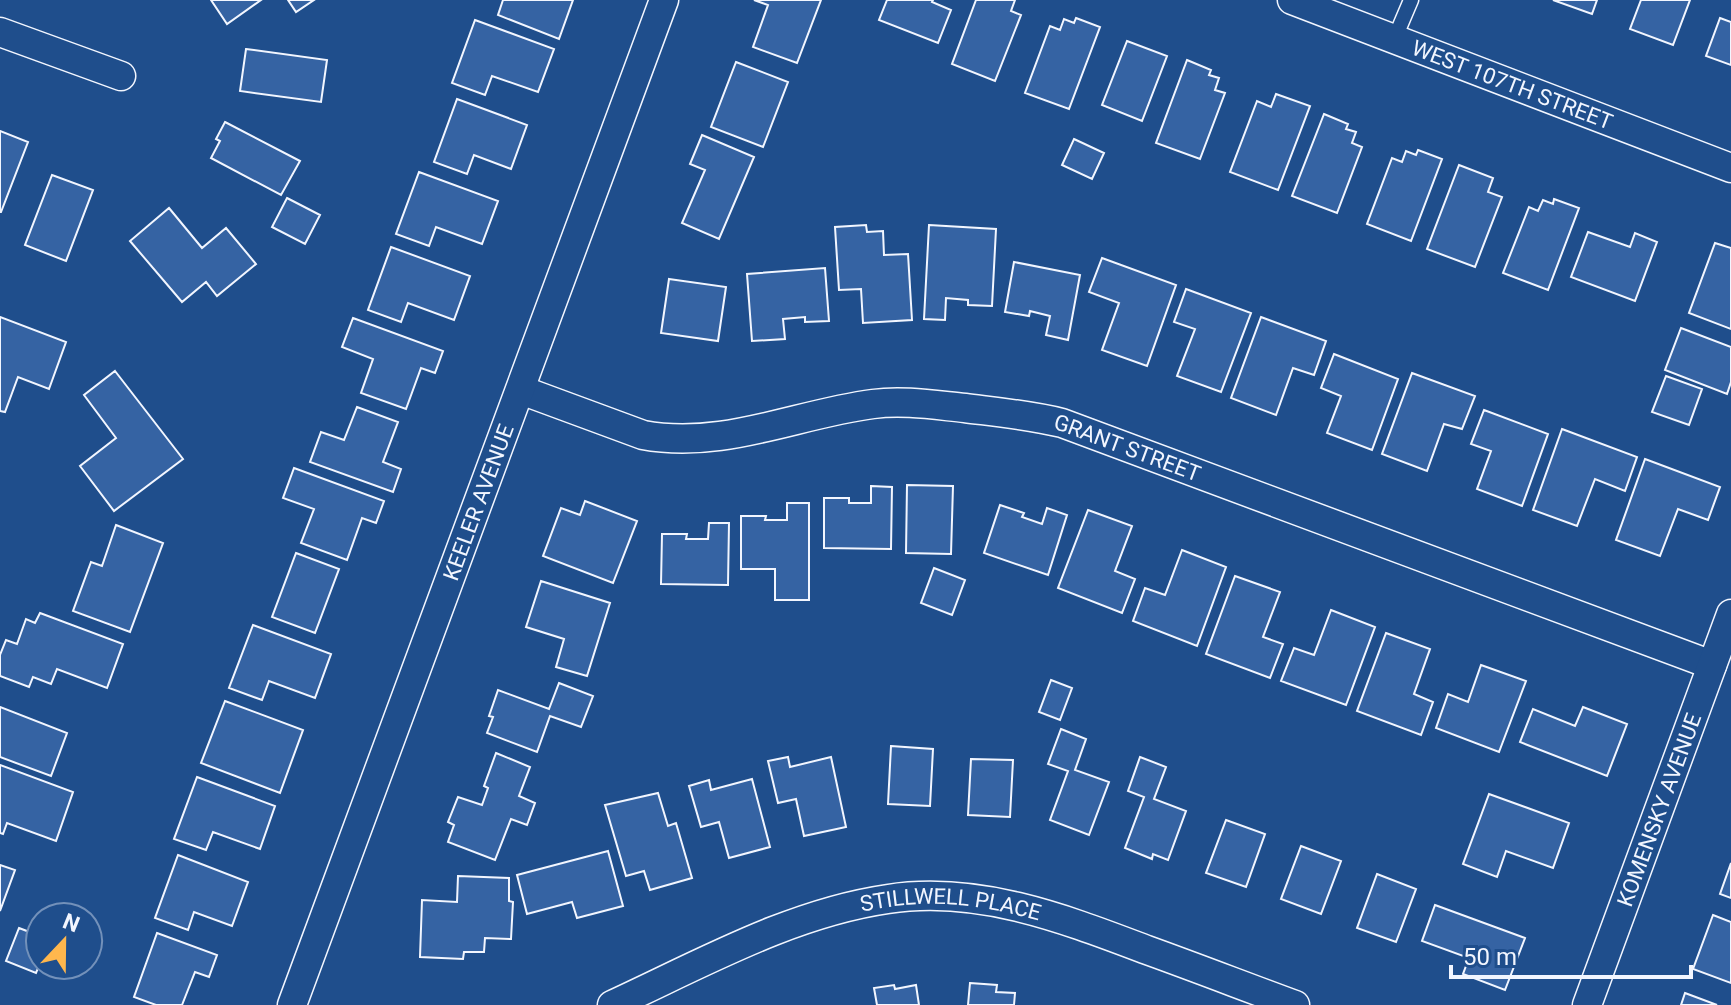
<svg xmlns="http://www.w3.org/2000/svg" width="1731" height="1005" viewBox="0 0 1731 1005" font-family="Roboto,sans-serif">
  <style>
    .building { fill: #3563a3; stroke: #f2f6ff; stroke-width: 2 }
    .lines { fill: none; stroke-linecap: round; stroke-linejoin: round }
    .service-casing { stroke: #f2f6ff; stroke-width: 17 }
    .minor-casing { stroke: #f2f6ff; stroke-width: 31 }
    .service { stroke: #1f4e8c; stroke-width: 14 }
    .minor { stroke: #1f4e8c; stroke-width: 28 }
    .labels { text-anchor: middle; stroke-width: 6; stroke-linejoin: round; paint-order: stroke }
    .street-label { font-size: 22px; fill: #f2f6ff; stroke: #1f4e8c }
  </style>
  <rect width="100%" height="100%" fill="#1f4e8c"/>
  <path class="building" d="M211,0H261L227,24Z
    M288,0H314L296,12Z
    M503,0H573L559,39L498,15Z
    M754,0H821L797,63L753,47L768,5Z
    M887,0H933L932,2L951,10L938,43L879,20Z
    M976,0H1015L1011,11L1021,15L995,81L952,64Z
    M1553,0H1597L1592,14Z
    M1641,0H1690L1673,45L1630,29Z
    M1076,18L1100,27L1069,109L1025,93L1050,26L1060,30L1064,19L1074,23Z
    M1720,18L1731,22V65L1706,56Z
    M475,20L554,49L538,92L492,76L485,95L452,83Z
    M1127,41L1167,56L1142,121L1102,105Z
    M246,49L327,60L321,102L240,91Z
    M1187,60L1211,70L1209,75L1219,78L1215,90L1225,93L1200,159L1156,143Z
    M736,62L788,82L763,147L711,127Z
    M1276,94L1310,106L1278,190L1230,172L1257,101L1271,107Z
    M457,99L527,125L511,169L474,155L467,174L434,162Z
    M1324,114L1348,124L1346,129L1356,132L1352,143L1362,147L1337,213L1292,196Z
    M225,122L300,161L281,195L211,158L220,141L216,139Z
    M0,131L28,142L1,212H0Z
    M702,135L754,157L719,239L682,223L705,170L690,164Z
    M1074,139L1104,153L1092,179L1062,165Z
    M1418,150L1442,159L1411,241L1367,224L1392,158L1402,162L1406,151L1416,155Z
    M1459,165L1493,178L1488,192L1502,197L1475,267L1427,249Z
    M419,172L498,201L482,244L436,227L429,246L396,234Z
    M52,175L93,190L66,261L25,245Z
    M287,198L320,215L305,244L272,227Z
    M1554,199L1579,208L1548,290L1503,273L1529,207L1538,211L1543,200L1553,204Z
    M169,208L202,248L226,228L256,264L217,296L206,282L182,302L130,241Z
    M866,225L867,232L883,231L884,255L908,254L912,320L863,323L861,289L839,290L835,227Z
    M929,225L996,229L992,306L968,305V300L946,298L945,320L924,319Z
    M1588,232L1630,247L1635,233L1657,242L1635,301L1571,277Z
    M1715,243L1731,248V329L1689,313Z
    M391,247L470,276L454,320L408,303L401,322L368,310Z
    M1102,258L1176,285L1147,366L1102,350L1119,303L1089,292Z
    M1014,262L1080,275L1068,340L1046,335L1050,316L1030,311L1029,316L1005,312Z
    M825,268L829,321L805,322V317L783,319L785,339L752,341L747,274Z
    M669,279L726,287L718,341L661,333Z
    M1186,289L1251,313L1221,392L1177,376L1195,329L1174,322Z
    M0,317L66,342L49,389L18,377L5,412L0,411Z
    M1261,317L1326,341L1314,375L1293,368L1276,415L1231,398Z
    M353,318L443,351L435,373L421,368L406,409L361,393L373,359L342,347Z
    M1681,328L1731,347V382L1727,394L1665,370Z
    M1334,354L1398,379L1372,450L1327,433L1341,396L1321,388Z
    M115,371L183,459L114,511L80,466L116,438L84,395Z
    M1412,373L1475,396L1462,429L1444,424L1427,471L1382,454Z
    M1666,376L1702,389L1689,425L1652,412Z
    M357,407L398,422L383,462L401,469L393,492L310,462L321,432L344,440Z
    M1484,410L1548,434L1522,506L1477,489L1491,451L1471,444Z
    M1562,429L1637,457L1625,491L1595,479L1577,526L1533,510Z
    M1645,459L1720,487L1708,520L1678,509L1660,556L1616,540Z
    M294,468L384,501L376,523L362,518L347,560L301,543L314,509L283,498Z
    M907,485L953,486L951,554L906,553Z
    M871,486L892,487L891,549L824,548V498H849V503H871Z
    M585,501L637,521L613,583L543,556L561,508L580,515Z
    M787,503H809V600H775V569H741V516H766L765,520H787Z
    M1000,505L1024,513L1022,517L1042,524L1047,508L1067,515L1048,575L984,553Z
    M1088,510L1132,526L1115,571L1135,579L1122,613L1058,588Z
    M709,523H729L728,585L661,584L662,534H687L686,539H708Z
    M116,525L163,543L130,632L73,611L91,562L102,566Z
    M1182,550L1226,567L1197,646L1133,621L1145,588L1165,595Z
    M296,553L339,569L315,633L272,617Z
    M934,568L965,580L952,615L921,603Z
    M1235,576L1280,592L1263,637L1283,644L1270,678L1206,654Z
    M541,581L610,603L587,676L556,667L564,639L526,627Z
    M1331,610L1375,627L1346,705L1281,681L1294,648L1314,655Z
    M40,613L123,644L107,688L57,669L51,684L33,677L29,687L0,676V655L6,640L17,644L26,619L35,623Z
    M253,625L331,654L315,698L269,681L262,700L229,688Z
    M1386,633L1430,649L1414,694L1433,702L1421,735L1357,711Z
    M1481,665L1526,681L1499,752L1436,728L1448,694L1468,702Z
    M1051,680L1072,688L1060,720L1039,712Z
    M559,683L593,696L581,727L550,716L537,752L487,733L493,717L489,716L498,690L549,709Z
    M225,701L303,730L280,793L201,763Z
    M0,707L67,733L51,776L0,757Z
    M1583,707L1627,724L1607,776L1520,742L1533,709L1575,726Z
    M1061,729L1086,739L1075,770L1109,782L1089,835L1050,820L1068,771L1048,764Z
    M891,746L933,749L930,806L888,804Z
    M496,753L530,767L519,796L535,803L527,825L511,819L495,860L448,842L454,825L448,822L458,797L482,805L488,788L484,786Z
    M788,757L790,767L831,757L846,827L804,836L796,799L778,803L768,761Z
    M1140,757L1166,767L1154,799L1186,811L1168,860L1153,854L1152,859L1125,848L1144,797L1128,791Z
    M971,759L1013,760L1010,817L968,815Z
    M0,765L73,792L56,841L7,823L3,834L0,833Z
    M197,777L275,806L260,849L213,832L206,850L174,839Z
    M752,779L770,847L729,858L719,822L701,827L689,786L709,780L711,790Z
    M658,793L668,826L676,823L692,878L650,890L644,871L626,876L605,805Z
    M1489,794L1569,823L1553,868L1506,851L1497,877L1463,864Z
    M1226,820L1265,834L1246,887L1206,873Z
    M1301,846L1341,861L1321,914L1281,899Z
    M608,851L623,906L577,918L572,902L527,914L517,875Z
    M178,855L248,882L232,926L194,912L188,930L155,918Z
    M1731,863V898L1720,894Z
    M0,865L15,870L0,911Z
    M1377,874L1416,889L1396,942L1357,928Z
    M458,876L509,878V901L513,902L511,939L485,938L484,952H464L463,959L420,957L422,900L457,902Z
    M1435,905L1525,938L1505,990L1463,974L1469,958L1422,941Z
    M1713,915L1731,922V983L1693,969Z
    M19,928L40,936V963L36,973L6,961Z
    M157,933L217,955L209,977L195,972L182,1005H156L134,997Z
    M970,983L997,985L996,992L1015,993L1014,1005H968Z
    M894,985L895,989L916,985L919,1005H877L874,988Z
    M1685,993L1717,1005H1681Z"/>
  <g class="lines">
    <defs>
      <path id="service" d="M1394,40L1411,0"/>
      <g id="minor">
        <path id="s1" d="M1292,0L1731,168"/>
        <path d="M0,32L121,76"/>
        <path id="s2" d="M521,390L643,435C722,450 796,414 873,404C903,400 934,405 965,408C997,412 1030,415 1062,423L1712,665"/>
        <path id="s3" d="M292,1005L664,0"/>
        <path id="s4" d="M612,1005C701,964 791,913 888,899C978,885 1065,919 1147,950C1197,968 1246,987 1295,1005"/>
        <path id="s5" d="M1587,1005L1731,614"/>
      </g>
    </defs>
    <use href="#service" class="service-casing"/>
    <use href="#minor" class="minor-casing"/>
    <use href="#service" class="service"/>
    <use href="#minor" class="minor"/>
  </g>
  <g class="labels">
    <g class="street-label">
      <text dy="8" stroke="none"><textPath href="#s1" startOffset="236">WEST 107TH STREET</textPath></text>
      <text dy="8" stroke="none"><textPath href="#s2" startOffset="624">GRANT STREET</textPath></text>
      <text dy="8" stroke="none"><textPath href="#s3" startOffset="536">KEELER AVENUE</textPath></text>
      <text dy="8" stroke="none"><textPath href="#s5" startOffset="208">KOMENSKY AVENUE</textPath></text>
      <text dy="8" stroke="none"><textPath href="#s4" startOffset="360">STILLWELL PLACE</textPath></text>
    </g>
  </g>
  <g transform="translate(64 941) rotate(22)"><circle r="38" fill="#1f4e8c" stroke="#7391ba" stroke-width="2"/>
  <path d="M0-6L14 30L0 20L-14 30Z" fill="#ffb74d"/>
  <text y="-12" font-size="22" font-weight="bold" text-anchor="middle" fill="#f2f6ff">N</text>
  </g>
  <path d="M1451 965v12h240v-12" fill="none" stroke="#f2f6ff" stroke-width="4"/>
  <text x="1463" y="965" font-size="24" fill="#f2f6ff" stroke="#1f4e8c" stroke-width="6" paint-order="stroke">50 m</text>
</svg>
